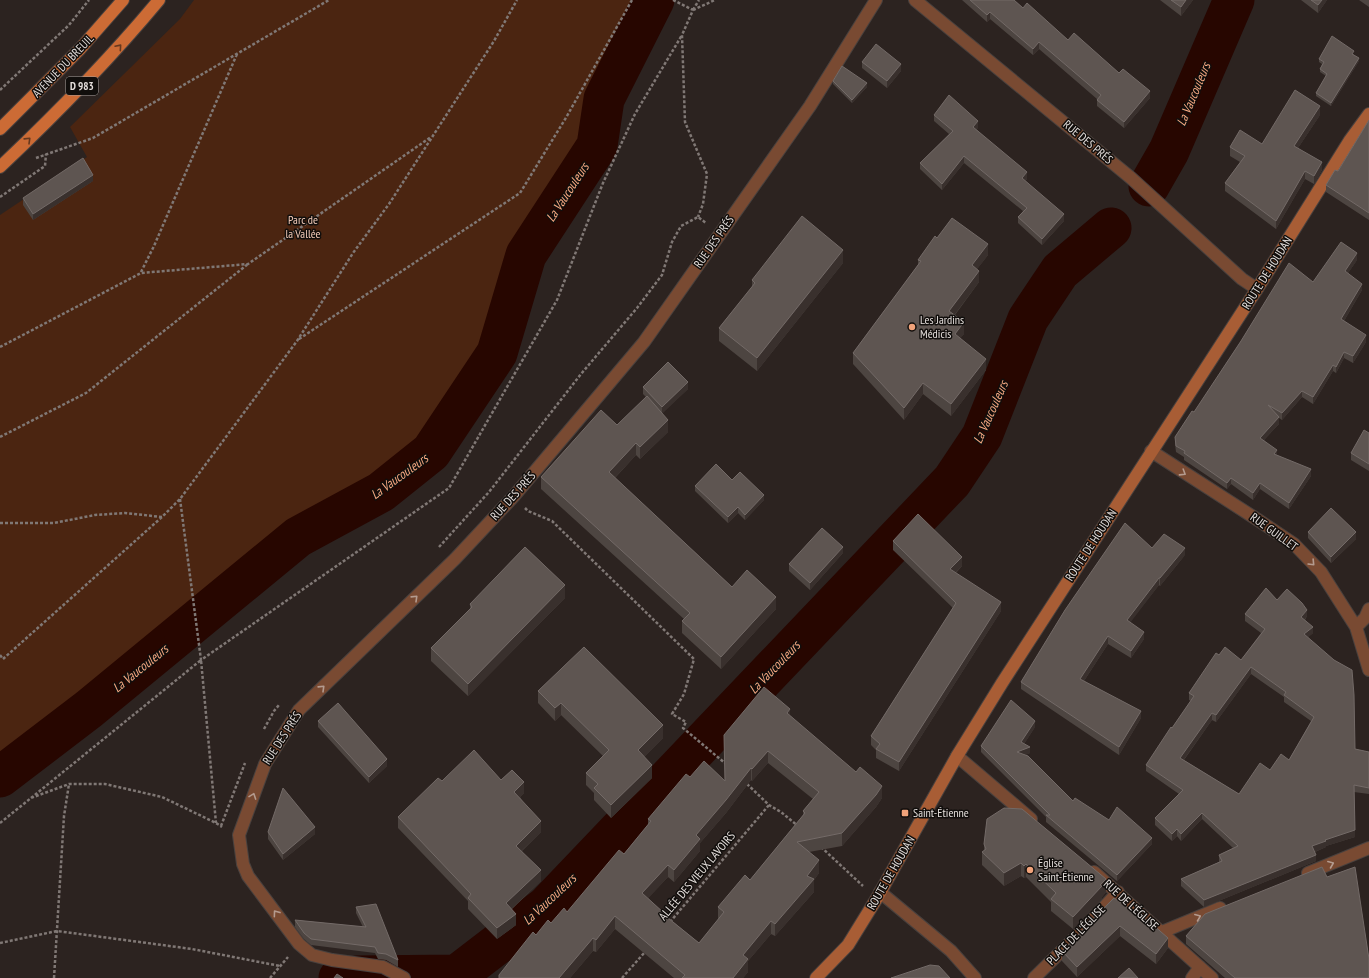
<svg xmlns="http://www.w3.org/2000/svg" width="1369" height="978" viewBox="0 0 1369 978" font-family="'PT Sans Narrow',sans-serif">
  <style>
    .green { fill: #4b2511 }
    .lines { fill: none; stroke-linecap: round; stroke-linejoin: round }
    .river { stroke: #270600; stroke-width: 41 }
    .street-casing { stroke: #49413e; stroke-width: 14 }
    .secondary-casing { stroke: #49413e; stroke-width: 14 }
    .primary-casing { stroke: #49413e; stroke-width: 14 }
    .path { stroke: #807875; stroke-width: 2.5; stroke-dasharray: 3 2; stroke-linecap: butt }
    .street { stroke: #794a32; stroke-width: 12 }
    .secondary { stroke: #a85d35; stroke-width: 12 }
    .primary { stroke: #cc6b35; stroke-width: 12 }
    .wall { fill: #4d4541; fill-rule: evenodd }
    .shaded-wall { fill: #39302d }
    .building { fill: #5e5551; stroke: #736a67; fill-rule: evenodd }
    .oneway { stroke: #65381e }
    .oneway2 { stroke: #b49b8f }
    .poi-dot { fill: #f0a27a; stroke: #110e0c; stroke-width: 1.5 }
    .labels { text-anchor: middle; stroke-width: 3; stroke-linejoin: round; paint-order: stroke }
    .shield { fill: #110e0c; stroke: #a5a09d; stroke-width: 1 }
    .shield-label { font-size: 11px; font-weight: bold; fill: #e4dedb }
    .street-label { font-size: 12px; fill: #e4dedb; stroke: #110e0c }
    .park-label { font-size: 12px; fill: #f4cbb8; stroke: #110e0c }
    .poi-label { font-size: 12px; fill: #e4dedb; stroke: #110e0c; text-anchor: start }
    .water-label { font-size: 13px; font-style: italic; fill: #f9aa83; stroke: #110e0c }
  </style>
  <rect width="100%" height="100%" fill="#2c2320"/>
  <path class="green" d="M194,0H671L571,205L451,432L178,646L0,789V215L87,157L70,127L180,19Z"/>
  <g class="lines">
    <path class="river" d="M1149,186L1169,151L1234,0
      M0,777L89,709L298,537L381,492L431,452L497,353L526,255L597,146L604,99L654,0
      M339,978L357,976L457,975L547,906L952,481L982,436L1028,319L1060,271L1111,228"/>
    <defs>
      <path id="street" d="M915,0L1131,178L1242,279L1257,289
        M1151,451L1258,520L1294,544L1321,572L1356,627L1369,670
        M1356,627L1365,618L1369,609
        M957,756L1031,819
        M1094,872L1212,978
        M1308,873L1369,848
        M880,892L951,951L975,978
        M1162,932L1220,908
        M404,978L383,967L332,960L312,955L299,944L248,876L243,864L239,835L265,764L299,710L455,559L514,496L644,342L810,106L876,0
        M1034,978L1086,927L1118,892
        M1192,978L1200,967"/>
      <path id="secondary" d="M816,978L848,945L877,898L957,756L1002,683L1257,289L1350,140L1369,114"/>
      <path id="primary" d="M0,129L80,49L123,0
        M0,167C56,114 110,59 159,0"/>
    </defs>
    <use href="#street" class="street-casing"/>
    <use href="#secondary" class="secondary-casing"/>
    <use href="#primary" class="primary-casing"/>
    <path class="path" d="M673,0L693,10L682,35L685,122L707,174L703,204L698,217
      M693,10L715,0
      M693,10L699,0
      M0,90L69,25L89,0
      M36,158L93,138L329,0
      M0,197L45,166L46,154
      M141,272L154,246L237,54
      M299,339L520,193L567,116L632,0
      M0,347L141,273L248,264L431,137
      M0,437L86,393L248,264
      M180,499L201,660L449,488L557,300L603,183L635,114L682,35
      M525,508L528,511L552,521L694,659L684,694L672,714L686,722L683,728L726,764
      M0,523H54L95,515L125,513L162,517
      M439,547L489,492L581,374L637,308L662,275L672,242L681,226L698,217L706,223
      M0,655L3,659L162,517L180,499L297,341L353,253L389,204L494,41L517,0
      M264,729L274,711L279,705
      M747,784L769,805L781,812L798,826
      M31,798L201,660L216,823
      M0,823L31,798L69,784H105L162,797L216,823L222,827
      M221,826L245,763
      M821,847L863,886
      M670,922L769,805
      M0,943L57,931L192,949L280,966
      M54,978L64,816L69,784
      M270,978L288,957
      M622,978L645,952"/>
    <use href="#street" class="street"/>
    <use href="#secondary" class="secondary"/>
    <use href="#primary" class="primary"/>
  </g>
  <path class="wall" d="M962,0H1014L1023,8L1068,40L1119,73L1150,98L1124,128L1097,106V99L1039,49L1033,55L990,19L987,22Z
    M1160,0H1193L1181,16Z
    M1301,0H1327L1318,13Z
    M1359,0H1369V7Z
    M1354,54V55L1359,61L1331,106L1316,96V93L1326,76L1320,72V69L1322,64L1319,62V59Z
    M862,62L901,71L887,88L862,68Z
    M833,81L867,87L852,103L833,84Z
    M934,115L978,128L976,129L1027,179L1025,181L1064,221L1042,245L1018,223V217L1023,211L964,163L942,190L920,169V163L949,134L934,121Z
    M1320,115L1298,148L1322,170L1314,184L1305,179L1276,229L1225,191V183L1240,162L1230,156V147L1262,144Z
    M1369,120V220L1326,192V185L1338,171Z
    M93,181L33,220L23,205V198Z
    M937,238L988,255L977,269L979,282L955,315L964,334L960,338L986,370L951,416L923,394L904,420L853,364V353L918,265V260Z
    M1357,260L1348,273L1362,290L1344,321L1366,342L1353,363L1344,358L1336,373L1333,371L1313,404L1302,397L1282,420L1279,418V424L1264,440L1277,455L1311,476L1289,509L1260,489L1253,500L1231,484L1227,489L1184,460V457L1176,452L1175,444V437L1194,412L1313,282Z
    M843,263L757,371L719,341V328L752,287V280Z
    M643,387L688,389L662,413L668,432L640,459L636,455L615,478L732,587L776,609L721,669L682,633V621L684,619L541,489V477L617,425L646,397L643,394Z
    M1369,433V471L1351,460V453Z
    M732,480L764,500L745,520L738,513L728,523L695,491V486Z
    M1308,532L1356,539L1331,563L1308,538Z
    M893,541L962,566L956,573L1001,611L899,771L876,758V750L871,745V736L953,608L893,550Z
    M843,553L810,590L789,571V564Z
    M1185,555L1160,586L1159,585L1130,622L1144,639L1131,658L1108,644L1084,681L1141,718L1119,755L1021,689V682Z
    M565,598L468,696L431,661V648L470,609V604Z
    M1277,600L1307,616L1305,620L1313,633L1308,637L1355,749L1369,752V794L1354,792L1355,837L1326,846V847L1315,852L1316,861L1204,907L1181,886V879L1219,862V855L1233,848L1202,819L1181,841L1177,836L1172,841L1155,825V818L1179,794L1146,771V765L1191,701L1189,700V693L1219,655L1241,660L1261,633L1245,621V614ZM1251,674L1284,697V702L1311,721L1289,760L1270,770L1239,794L1184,760L1212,720L1216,722Z
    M538,691L663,738L644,757L652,778L611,818L594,800V793L586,785V773L603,756L561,715L555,721L538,703Z
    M790,716L882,798L876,807L842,846L809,852L819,873L814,880V892L775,936L771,934L748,961V972L743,978H674L615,929L596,952L593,951L570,978H499V975L536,935L567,912L624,854L648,825V819L690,777L725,781L724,735ZM768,763L813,799L803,811V815L750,880L718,907V920L699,943L664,914L648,898L668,877L674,882L700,851V843L726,813L751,780L752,781Z
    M318,721L387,766L369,783L318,727Z
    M1035,727L1024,744L1030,753L1025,755L1073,801L1152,844L1117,881L1046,822V817L981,752V746Z
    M501,780L524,793L520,797L541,832L522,851L541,881L512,909L516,925L497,939L468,909V901L398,828V817L442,781Z
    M268,832L315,834L283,860L268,839Z
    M984,844L1106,892L1102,897V899L1073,929L1051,911V902L1026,877L1024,878L1021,876L1004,886L982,865V852L984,851Z
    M1327,877L1369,978H1225L1186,944V936Z
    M1114,898L1168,948L1156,964L1120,936L1077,977L1062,961V951Z
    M356,907L398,960V967L386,960L378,959L375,953L311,945L304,939L295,927V920L363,927L356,913Z"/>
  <path class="shaded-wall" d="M1186,0H1193L1181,16V7Z
    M1322,0H1327L1318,13V5Z
    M990,12V19L987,22V15Z
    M1039,42V49L1033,55V49Z
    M1359,58V61L1331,106V103Z
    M901,64V71L887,88V81Z
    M867,83V87L852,103V100Z
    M1150,91V98L1124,128V122Z
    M1320,106V115L1294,154V146Z
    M978,121V128L973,133V127Z
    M964,156V163L942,190V184Z
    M1322,162V170L1314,184V176Z
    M1305,171V179L1276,229V221Z
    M1027,172V179L1022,185V178Z
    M93,175V181L33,220V214Z
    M1064,214V221L1042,245V239Z
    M988,244V255L972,276V265Z
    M843,250V263L757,371V358Z
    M1357,253V260L1345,278V271Z
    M979,271V282L949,322V311Z
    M1362,284V290L1341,326V319Z
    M964,322V334L955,345V334Z
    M1366,335V342L1353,363V356Z
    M1344,352V358L1336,373V367Z
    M986,359V370L951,416V404Z
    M1333,365V371L1313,404V397Z
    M688,382V389L662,414V407Z
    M923,383V394L904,420V408Z
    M1302,391V397L1282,420V413Z
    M1279,417V424L1260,444V438Z
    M668,420V432L640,459V447Z
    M636,443V455L609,484V472Z
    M1277,450V456L1274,454Z
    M1311,469V476L1289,509V503Z
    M1231,478V484L1227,489V483Z
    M1260,483V489L1253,500V493Z
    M764,495V500L745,520V515Z
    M738,507V513L728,523V517Z
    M1356,532V539L1331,563V557Z
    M843,547V553L810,590V583Z
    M1185,548V555L1160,586V578Z
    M962,557V566L950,578V569Z
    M1159,578V585L1127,627V620Z
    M565,585V598L468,696V684Z
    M776,597V609L721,669V657Z
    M1001,602V611L899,771V762Z
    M1307,610V616L1301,624V617Z
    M1313,627V633L1304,641V634Z
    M1144,632V639L1131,658V651Z
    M1108,636V644L1080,687V679Z
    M1251,667V674L1216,722V715Z
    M561,703V715L555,721V708Z
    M790,709V721L787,713Z
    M1141,711V718L1119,755V747Z
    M1212,713V720L1180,765V758Z
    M1035,721V727L1021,749V742Z
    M663,725V738L638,763V750Z
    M1030,747V753L1017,759V752Z
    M768,751V763L752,781V769Z
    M387,759V766L369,783V777Z
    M652,765V778L611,818V805Z
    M751,768V780L726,813L700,843V851L674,882V870L696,835Z
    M524,782V793L514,803V792Z
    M882,786V798L876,807L842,846V833Z
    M1202,813V819L1181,841V834Z
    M541,821V832L516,856V846Z
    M315,827V834L283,860V854Z
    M1177,829V836L1172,841V834Z
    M1355,830V837L1326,846V847L1312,853V846L1325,840Z
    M1152,838V844L1117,881V875Z
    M1316,855V861L1204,907V900Z
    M819,860V873L814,880V892L775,936V924L807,876Z
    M1021,863V876L1004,886V873Z
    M1026,864V877L1024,878V866Z
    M668,865V877L642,905V893Z
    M541,870V881L506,914V903Z
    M1106,879V892L1102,897V899L1073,929V917Z
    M516,914V925L497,939V928Z
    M615,916V929L596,952V940Z
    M771,921V934L748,961V972L743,978H733L743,955Z
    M1120,926V936L1077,977V967Z
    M593,938V951L570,978H559Z
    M1168,938V948L1156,964V954Z"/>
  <path class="building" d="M970,0H1014L1023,8L1027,3L1068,40L1074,33L1119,73L1123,69L1150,91L1124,122L1097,100L1101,95L1039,42L1033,49L990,12L987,15Z
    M1171,0H1186L1181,7Z
    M1311,0H1322L1318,5Z
    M1332,36L1354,51L1352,54L1359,58L1331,103L1316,93L1327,74L1320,69L1324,62L1319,59Z
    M876,44L901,64L887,81L862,62Z
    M842,66L867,83L852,100L833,81Z
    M1295,90L1320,106L1294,146L1322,162L1314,176L1305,171L1276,221L1225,183L1245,156L1230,147L1240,130L1262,144Z
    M949,95L978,121L973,127L1027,172L1022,178L1064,214L1042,239L1018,217L1027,208L964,156L942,184L920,163L953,131L934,115Z
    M1369,120V213L1326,185L1335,170L1338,171Z
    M83,158L93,175L33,214L23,198Z
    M802,216L843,250L757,358L719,328L755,283L752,280Z
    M952,218L988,244L972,265L979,271L949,311L964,322L955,334L986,359L951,404L923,383L904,408L853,353L921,261L918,260L935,236L937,238Z
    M1341,242L1357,253L1345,271L1362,284L1341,319L1366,335L1353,356L1344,352L1336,367L1333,365L1313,397L1302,391L1282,413L1268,405L1279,417L1260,438L1277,450L1274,454L1311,469L1289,503L1260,483L1253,493L1231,478L1227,483L1184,453L1185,451L1176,446L1175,437L1192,411L1194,412L1241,341L1289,263L1313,282Z
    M668,362L688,382L662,407L643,387Z
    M647,396L668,420L640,447L636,443L609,472L732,587L747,570L776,597L721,657L682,621L690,613L541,477L601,410L617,425Z
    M1364,430L1369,433V464L1351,453Z
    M716,464L732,480L740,472L764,495L745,515L738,507L728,517L695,486Z
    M1331,508L1356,532L1331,557L1308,532Z
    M918,514L962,557L950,569L1001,602L899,762L876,749L880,744L871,736L956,603L893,541Z
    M1125,523L1152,548L1164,534L1185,548L1160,578H1159L1127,620L1144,632L1131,651L1108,636L1080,679L1141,711L1119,747L1021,682L1065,610Z
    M822,528L843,547L810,583L789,564Z
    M525,547L565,585L468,684L431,648L472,607L470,604Z
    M1266,588L1277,600L1287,589L1302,603L1307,610L1301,617L1313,627L1304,634L1334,660L1352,670L1354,695L1355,749L1369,752V788L1354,785L1355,830L1325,840L1326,841L1312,846L1316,855L1204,900L1181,879L1222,861L1219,855L1238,846L1202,813L1181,834L1177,829L1172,834L1155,818L1183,790L1146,765L1171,727L1172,728L1194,696L1189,693L1216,653L1219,655L1225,647L1241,660L1265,629L1245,614ZM1251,667L1286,692L1284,695L1314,717L1289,760L1281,754L1270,770L1260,763L1239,794L1180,758L1212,713L1216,715Z
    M584,647L663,725L638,750L652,765L611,805L594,788L598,784L586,773L609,750L561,703L555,708L538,691Z
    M764,687L790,709L787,713L856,772L860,767L882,786L876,795L842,833L797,842L819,860L807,876L814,879L775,924L771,921L743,955L748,959L733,978H682L685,975L615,916L596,940L593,938L559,978H499V975L533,932L536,935L548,920L551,923L564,908L567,912L619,850L624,854L651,821L648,819L686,774L690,777L704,761L725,781L724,735ZM768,751L819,792L803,811L805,813L750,880L745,875L718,907L724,912L699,943L663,914L664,913L642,893L668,865L674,870L700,839L696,835L726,800L751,768L752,769Z
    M1011,700L1035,721L1021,742L1030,747L1017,752L1028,756L1073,801L1075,798L1109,820L1117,807L1152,838L1117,875L1046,815H1050L981,746Z
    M338,703L387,759L369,777L318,721Z
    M474,750L501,780L512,770L524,782L514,792L541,821L516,846L541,870L506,903L516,914L497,928L468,898L471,894L398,817L438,778L442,781Z
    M283,788L315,827L283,854L268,832Z
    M1004,808L1022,809L1106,879L1100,885L1102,886L1073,917L1051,899L1056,893L1026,864L1024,866L1021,863L1004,873L982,852L986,849L984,844L987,819Z
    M1322,867L1327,877L1355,867L1369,959V978H1235L1186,936L1205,914Z
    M1114,898L1152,924L1168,938L1156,954L1120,926L1077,967L1062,951Z
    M376,904L398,960L386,954L378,953L375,947L311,939L304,933L295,920L366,927L356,907Z
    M930,965L939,966L950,978H891Z
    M1129,968L1138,978H1118Z
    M337,974L343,978H334Z"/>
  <defs><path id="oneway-chevron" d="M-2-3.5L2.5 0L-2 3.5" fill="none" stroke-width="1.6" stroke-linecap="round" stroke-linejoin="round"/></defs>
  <g class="oneway">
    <use href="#oneway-chevron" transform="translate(119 47) rotate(-49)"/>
    <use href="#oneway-chevron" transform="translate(28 140) rotate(-44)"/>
  </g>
  <g class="oneway2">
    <use href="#oneway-chevron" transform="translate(1183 473) rotate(32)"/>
    <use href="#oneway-chevron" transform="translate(1312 563) rotate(46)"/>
    <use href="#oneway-chevron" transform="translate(415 598) rotate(-44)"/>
    <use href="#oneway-chevron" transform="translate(322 688) rotate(-44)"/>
    <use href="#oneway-chevron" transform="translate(253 796) rotate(-70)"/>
    <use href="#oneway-chevron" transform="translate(1331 864) rotate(-22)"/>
    <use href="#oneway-chevron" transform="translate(276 913) rotate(-126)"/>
    <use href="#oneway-chevron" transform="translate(1198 917) rotate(-22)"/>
  </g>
  <g class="poi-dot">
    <circle cx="912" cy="327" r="4"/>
    <rect x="901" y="809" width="8" height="8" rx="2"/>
    <circle cx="1030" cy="870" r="4"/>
  </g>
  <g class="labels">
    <rect class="shield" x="66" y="77" width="32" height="18" rx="3"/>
    <g class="shield-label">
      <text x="82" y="90">D 983</text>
    </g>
    <g class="street-label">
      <text transform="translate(63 66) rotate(-46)" y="4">AVENUE DU BREUIL</text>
      <text transform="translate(1088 142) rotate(40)" y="4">RUE DES PRÉS</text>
      <text transform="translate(714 242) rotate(-55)" y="4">RUE DES PRÉS</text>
      <text transform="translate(1267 273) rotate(-58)" y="4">ROUTE DE HOUDAN</text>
      <text transform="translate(513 496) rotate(-48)" y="4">RUE DES PRÉS</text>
      <text transform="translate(1274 532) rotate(36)" y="4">RUE GUILLET</text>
      <text transform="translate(1091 545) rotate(-57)" y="4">ROUTE DE HOUDAN</text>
      <text transform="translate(282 738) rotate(-57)" y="4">RUE DES PRÉS</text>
      <text transform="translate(891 873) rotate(-60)" y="4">ROUTE DE HOUDAN</text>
      <text transform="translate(697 876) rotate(-50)" y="4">ALLÉE DES VIEUX LAVOIRS</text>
      <text transform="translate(1131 905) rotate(42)" y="4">RUE DE L'ÉGLISE</text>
      <text transform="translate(1076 935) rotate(-46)" y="4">PLACE DE L'ÉGLISE</text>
    </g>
    <g class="park-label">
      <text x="303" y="224">Parc de<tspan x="303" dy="14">la Vallée</tspan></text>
    </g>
    <g class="poi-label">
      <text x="920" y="324">Les Jardins<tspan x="920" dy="14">Médicis</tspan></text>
      <text x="913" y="817">Saint-Étienne</text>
      <text x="1038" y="867">Église<tspan x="1038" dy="14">Saint-Étienne</tspan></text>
    </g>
    <g class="water-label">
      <text transform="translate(1193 94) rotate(-67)" y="5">La Vaucouleurs</text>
      <text transform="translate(567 192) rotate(-57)" y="5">La Vaucouleurs</text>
      <text transform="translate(990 412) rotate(-66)" y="5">La Vaucouleurs</text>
      <text transform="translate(399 476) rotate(-36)" y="5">La Vaucouleurs</text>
      <text transform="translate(774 667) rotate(-46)" y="5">La Vaucouleurs</text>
      <text transform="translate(140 668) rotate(-39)" y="5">La Vaucouleurs</text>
      <text transform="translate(549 899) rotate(-43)" y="5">La Vaucouleurs</text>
    </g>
  </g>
</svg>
